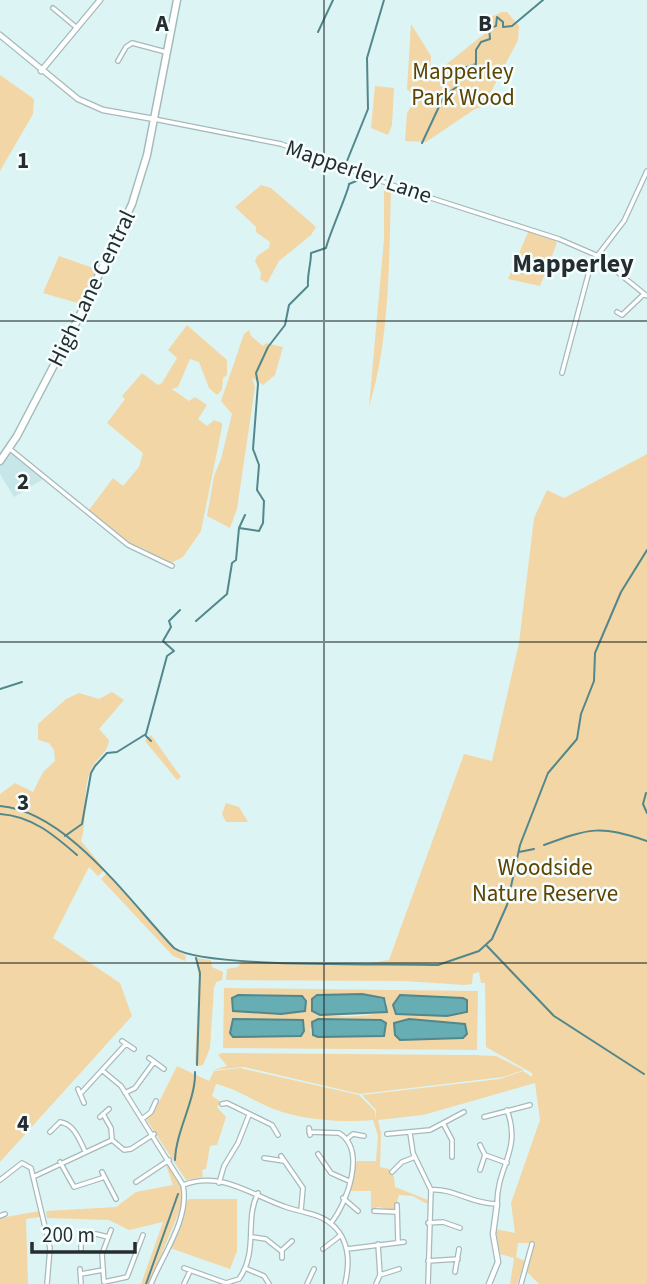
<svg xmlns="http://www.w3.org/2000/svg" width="647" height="1284" viewBox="0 0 647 1284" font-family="'Source Sans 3',sans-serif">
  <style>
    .built { fill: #c7e6e9 }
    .green { fill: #f3d6a5; fill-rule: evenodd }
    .water { fill: #66aeb4; stroke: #52878c; stroke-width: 2 }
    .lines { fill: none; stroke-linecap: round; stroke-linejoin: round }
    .stream { stroke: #52878c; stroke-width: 2 }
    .minor-casing { stroke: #a5babb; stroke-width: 6 }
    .tertiary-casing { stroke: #a5babb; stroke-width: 7 }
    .primary-casing { stroke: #a5babb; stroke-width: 9 }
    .minor { stroke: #fff; stroke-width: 3.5 }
    .tertiary { stroke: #fff; stroke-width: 4.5 }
    .primary { stroke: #fff; stroke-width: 6 }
    .grid { fill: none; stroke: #252d2e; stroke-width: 2; stroke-opacity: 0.55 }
    .labels { text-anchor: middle; stroke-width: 5; stroke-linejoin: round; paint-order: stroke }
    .park-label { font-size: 23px; fill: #5f4302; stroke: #f5fefe }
    .street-label { font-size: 23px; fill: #252d2e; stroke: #f5fefe }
    .quarter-label { font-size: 26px; font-weight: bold; fill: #252d2e; stroke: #f5fefe }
    .grid-label { font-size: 23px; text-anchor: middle; font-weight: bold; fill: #252d2e; stroke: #f5fefe; stroke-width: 5; stroke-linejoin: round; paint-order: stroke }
  </style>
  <rect width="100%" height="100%" fill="#ddf4f5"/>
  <path class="built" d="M10,454L17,455L45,478L14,497L0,474V465Z"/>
  <path class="green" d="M502,12H507L519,26L518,40L483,107L475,109L426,142L405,141L407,113L416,98L407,89L411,24L431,56L430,72L433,75L484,34L491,17Z
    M0,75L34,99L33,114L0,171Z
    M375,86L394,88L392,125L388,135L371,128Z
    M261,185L271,188L316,227L311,235L279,261L267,283L260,279L261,273L255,261L257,256L269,248L270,242L256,232V227L235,207Z
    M384,187L391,190C389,261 390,339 369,407L384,239Z
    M529,230L554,239L557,243L540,286L508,279Z
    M59,256L96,269L81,304L43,293Z
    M187,325L227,360V375L223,378L222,390L217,395L209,388L199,362L190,359L178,387L172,389L189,401L195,397L207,405L198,419L207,426L214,420L222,423V427L201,531L183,557L167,565L146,550L130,543L89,510L113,478L123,486L139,467L143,453L107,423L125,399L122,396L142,373L158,385L162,383L177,358L168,350Z
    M249,330L251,336L263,346L266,343L283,347L275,375L263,385L252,378L255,387L237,509L230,528L207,516L214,476L221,459L232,414L221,401L244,334Z
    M647,454V1284H539L527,1272L535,1243H518L516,1257L525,1261L517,1284H510L514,1258L500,1254L495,1229L515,1233L511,1203L540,1120L535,1083L423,1115L378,1120L381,1133L380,1167L389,1169L394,1177L395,1187L428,1200L427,1204L413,1196L399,1195L394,1211L378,1207L371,1210V1191H348L357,1161H376L378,1136L373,1120C341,1123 301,1120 271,1108C252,1100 237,1089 216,1084L212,1096L221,1102L217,1107L226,1117L217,1145L210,1146L206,1169L202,1170L203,1177L186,1180L146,1119L155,1110L177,1066L209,1081L214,1071L240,1068L359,1095L375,1111L376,1120V1110L362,1095L500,1079L523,1071L532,1077V1073L486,1047L485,983H481L479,972L473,974L472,984L465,985L405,981L226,980L227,969L238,967L241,962L366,964L389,960L464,754L492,761L519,643L534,518L547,490L564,498Z
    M112,692L124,700L99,729L109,740C108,754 95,758 90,772C82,793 88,819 81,841L105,870L98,876L89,867L53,938L120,983L132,1016L0,1162V794L15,783L33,792L43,772L55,761L54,750L49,743L38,740V724L66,699L79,693L99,699Z
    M151,735L181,777L177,780L145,741Z
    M226,803L239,807L248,822H226L222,814Z
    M107,873L170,945L186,956L185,961L173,956L101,879Z
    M196,958L211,960L212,967L223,972L222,980L216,982L214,988L210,1048L203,1065L199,1066L195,1063L199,978Z
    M224,988L478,991L477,1050L223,1048ZM246,994L302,996L305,1010L281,1014L232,1011V998ZM362,994L378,996L387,1002L385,1010C373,1018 324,1019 313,1010L315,996ZM400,995L466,999V1014L397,1013L393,1005ZM318,1019L381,1020L384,1021L381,1037H318L311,1034L310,1029ZM232,1020H300L305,1027L230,1033ZM399,1021L464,1025L467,1031L403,1040L398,1038L394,1028Z
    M222,1053L474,1055L496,1056L524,1070L503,1077L360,1094L244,1067L213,1070L227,1066L218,1055Z
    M166,1165L171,1166L182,1185V1205L149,1284H141L163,1222L129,1230L109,1220L47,1218L46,1211L116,1207L136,1192L173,1185Z
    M188,1199H237V1251L230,1269L170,1248Z
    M40,1211L41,1217L26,1219L28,1284H0V1218Z"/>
  <path class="water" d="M362,994L384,998L387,1012L320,1015L312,1011V999L317,995Z
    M238,995L302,996L306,1001L305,1011L281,1014L233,1011L232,998Z
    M400,995L463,998L467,1000V1012L447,1016L396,1014L393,1005Z
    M233,1019L303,1020L304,1031L301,1036L233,1037L230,1033Z
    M318,1019L381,1020L386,1023L384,1036L318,1037L313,1035L312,1022Z
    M409,1019L465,1024L467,1034L463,1038L400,1040L395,1035L394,1023Z"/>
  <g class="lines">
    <path class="stream" d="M318,32L333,0
      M422,143L444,96L458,86L456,80L461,69L476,64V50L481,42L490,39L489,28L496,26L497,17L503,22V27L512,26L543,0
      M347,161L368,109L367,58L384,0
      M239,528L259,531L263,523L264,501L257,490L259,465L253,449L258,384L256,373L268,347L285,325L289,305L308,286C307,274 311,265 311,253L326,248C329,235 349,190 349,184L361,179
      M196,621L227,594L232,563L236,560L239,528L245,515
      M0,689L22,682
      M145,735L151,741
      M646,793L643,804L647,813
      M0,806C67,811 130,902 174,948C204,969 390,963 438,965L479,951L492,939L507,905L520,845L548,773L577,739L581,714L594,681L595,653L621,592L647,550
      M0,814C32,816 54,835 77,855
      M65,836L82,824L91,773L95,766L107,753L117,752L146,734L167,656L174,651L163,641L171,627L169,621L180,610
      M544,845C590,828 600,825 647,841
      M519,852L534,849
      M487,946L554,1016L644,1074
      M196,958L200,973L197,1065
      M175,1160C176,1130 196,1100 195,1072
      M146,1284L178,1194"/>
    <defs>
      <path id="minor" d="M53,8L77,28
        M118,61L126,47L132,43L166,52
        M154,119L281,144L403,189L559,239L596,255L647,296
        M617,312L622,315L644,294
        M562,373L591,264L624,221L647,171
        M10,449L128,545L172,566
        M122,1041L134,1049
        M149,1058L164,1069
        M103,1071L121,1086L183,1185C190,1218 163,1254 151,1284
        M78,1089L84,1103
        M82,1092L126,1044
        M125,1093L135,1088L154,1062
        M222,1104L227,1103L272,1125L278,1135
        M103,1114L111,1128L112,1140L124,1150L131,1149L154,1134
        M100,1117L109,1109
        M484,1117L530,1105
        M142,1119L151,1112L156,1101
        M443,1123L452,1140V1157
        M309,1128L310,1135
        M50,1132L60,1122C74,1124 79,1139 85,1151
        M309,1132L339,1133C367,1150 347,1203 331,1223
        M410,1133L413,1153L431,1190L428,1284
        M387,1134L430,1130L464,1112
        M347,1139L353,1134L364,1136
        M480,1145L485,1155L507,1163
        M318,1154L331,1173L349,1181
        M281,1156L303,1188L301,1210
        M264,1158L284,1161
        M60,1162L74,1187L102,1178
        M480,1170L485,1155
        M102,1172L116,1199
        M392,1172L402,1162L415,1157
        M33,1177L112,1140
        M0,1180L22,1163L31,1168L50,1248L47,1284
        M136,1182L169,1160
        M219,1183L224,1166L238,1143L249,1115
        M183,1185C223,1170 252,1196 286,1207C306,1214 325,1213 339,1232C350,1248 349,1266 345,1284
        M431,1190C454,1188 471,1204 497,1204C497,1165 522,1151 507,1110
        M343,1198L358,1211
        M397,1205L398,1242
        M374,1211L397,1212
        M0,1216L5,1214
        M428,1223L443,1222L460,1228
        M252,1237L266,1239L281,1251L292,1241
        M82,1238L96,1234L108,1237
        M378,1244L380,1275L399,1269
        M81,1249V1234
        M323,1249L341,1235
        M347,1249L404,1242
        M282,1258V1251
        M428,1261L458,1259
        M184,1268L226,1283L239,1279C259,1250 244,1220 258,1193
        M245,1268L264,1276L269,1284
        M80,1269L81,1284
        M455,1272L459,1249
        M81,1274L103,1270
        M104,1282L127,1277L143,1235
        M104,1282L102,1254L111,1230
        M184,1284L190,1271
        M307,1284L314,1269
        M376,1284L380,1275
        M521,1284L532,1244"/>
      <path id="tertiary" d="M0,35L78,99L103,110L154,119
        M41,71L100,0
        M489,1284L498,1262L493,1234L497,1204"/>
      <path id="primary" d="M0,461L17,436L78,319L132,204L147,155L177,0"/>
    </defs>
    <use href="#minor" class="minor-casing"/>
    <use href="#tertiary" class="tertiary-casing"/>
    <use href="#primary" class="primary-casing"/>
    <use href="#minor" class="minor"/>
    <use href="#tertiary" class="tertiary"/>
    <use href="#primary" class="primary"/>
  </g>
  <path class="grid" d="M324,0V1284M0,321H647M0,642H647M0,963H647"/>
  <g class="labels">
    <g class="park-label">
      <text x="463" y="79">Mapperley<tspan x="463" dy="26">Park Wood</tspan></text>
      <text x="545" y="875">Woodside<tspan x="545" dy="26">Nature Reserve</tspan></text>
    </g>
    <g class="street-label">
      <text transform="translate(359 171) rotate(19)" y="8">Mapperley Lane</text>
      <text transform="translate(91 288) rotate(-64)" y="8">High Lane Central</text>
    </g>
    <g class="quarter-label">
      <text x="573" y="272">Mapperley</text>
    </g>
  </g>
  <g class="grid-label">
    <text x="162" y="31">A</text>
    <text x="485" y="31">B</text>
    <text x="23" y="168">1</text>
    <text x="23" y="489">2</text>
    <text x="23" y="810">3</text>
    <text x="23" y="1131">4</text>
  </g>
  <path d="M32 1242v10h103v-10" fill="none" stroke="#252d2e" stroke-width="3.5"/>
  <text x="42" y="1242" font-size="21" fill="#252d2e" stroke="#f5fefe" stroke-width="5" paint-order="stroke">200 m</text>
</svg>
